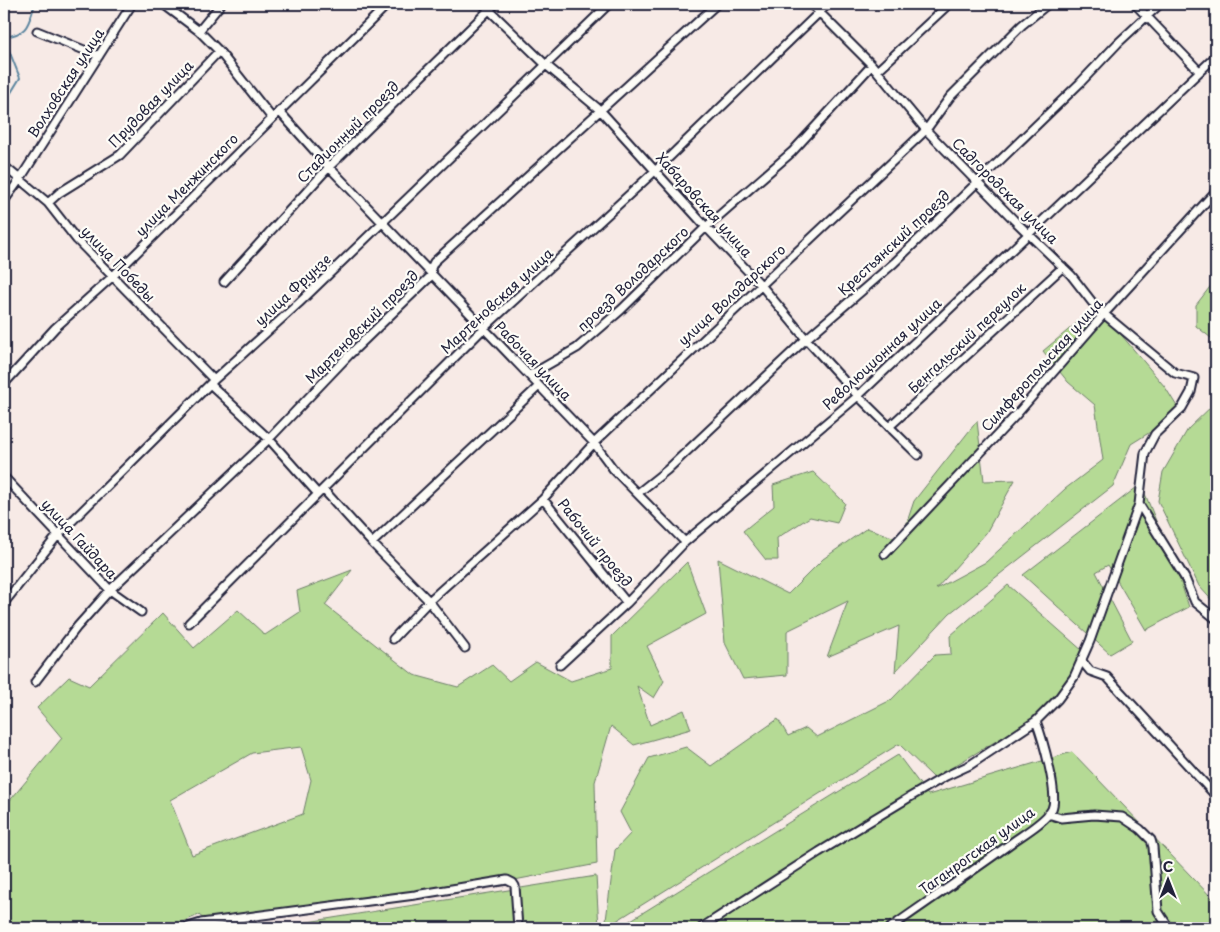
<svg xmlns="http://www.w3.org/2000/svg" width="1220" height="932" viewBox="0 0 1220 932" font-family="'Playpen Sans',sans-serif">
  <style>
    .green { fill: #b5da95; stroke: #6c7e68; fill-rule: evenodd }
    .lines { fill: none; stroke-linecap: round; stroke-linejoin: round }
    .stream { stroke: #5a849e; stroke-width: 2 }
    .minor-casing { stroke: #22223b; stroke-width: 11 }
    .minor { stroke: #fdfcf7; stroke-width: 7 }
    .labels { text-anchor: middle; stroke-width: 4.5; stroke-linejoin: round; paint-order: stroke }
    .street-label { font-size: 14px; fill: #22223b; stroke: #fdfcf7 }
  </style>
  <rect width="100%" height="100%" fill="#f7eae6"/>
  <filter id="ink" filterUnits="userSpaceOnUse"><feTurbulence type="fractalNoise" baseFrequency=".02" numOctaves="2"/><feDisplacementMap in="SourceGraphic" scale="10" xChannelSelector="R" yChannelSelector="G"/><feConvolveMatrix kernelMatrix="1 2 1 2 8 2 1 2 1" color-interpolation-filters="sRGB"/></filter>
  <g filter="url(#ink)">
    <path class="green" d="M1216,279V342L1196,326V305Z
      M1097,306L1165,387L1181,413L1131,444L1113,486L950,613L895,672L899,626L827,657L848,601L787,631V675L743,679L725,643L718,559L788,594L823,559L867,528L901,540L914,501L977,421L984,481L1015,480L986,533L936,589L986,562L1065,489L1103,460L1095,405L1068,382L1043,351Z
      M1216,402V605L1199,586L1158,501L1163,472L1188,429Z
      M813,472L845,503L837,523L810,517L777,538L778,560H766L743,531L774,506L773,485Z
      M1141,484L1180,580L1189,607L1146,630L1108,565L1096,572L1132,641L1110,654L1023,575Z
      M687,562L706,614L647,646L664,681L654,698L637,686L650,725L684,710L691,729L634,745L611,726L595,782L597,864L432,896L212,926L199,915L167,928H4V802L7,804L62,738L37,708L69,677L89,686L163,613L194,648L238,610L265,635L300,612L297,591L352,570L325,605L414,675L458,687L492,665L509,681L536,662L571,681L612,668V636ZM301,747L311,780L303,814L192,855L170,800L252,753Z
      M1008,585L1084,652L1075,681L1050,709L934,778L899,744L605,928L615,850L631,833L620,812L649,758L686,747L711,766L778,719L788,736L806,728L817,737L891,700L935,655L951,654L950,636Z
      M1072,752L1216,902V928H618L898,755L928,795Z
      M596,876L599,928H270Z"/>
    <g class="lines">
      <path class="stream" d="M4,37C28,34 28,25 35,4
        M4,38L20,78L4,104"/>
      <defs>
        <path id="minor" d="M163,4L199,31L219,51L272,118
          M483,4L546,65L601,111L706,227L761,285L806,339L858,396L918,455
          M811,4L872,65L926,130L1014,220L1071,275L1092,302L1104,314L1175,373L1194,378L1191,392L1182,408L1155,434L1145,453L1139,504L1185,578L1195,602L1216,619
          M1135,4L1199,71
          M37,31L99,56
          M199,31L221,4
          M877,71L949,4
          M279,111L329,167L594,443L614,470L685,542
          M4,166L48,203L77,240L214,380
          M4,201L20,179L132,4
          M48,203L59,193L120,155L219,51
          M224,282L329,167L495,4
          M530,375L577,348L621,310L706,227L792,152L872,65
          M4,384L55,328L112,277L388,4
          M210,384L269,439L318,494
          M889,427L1063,267
          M4,477L110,590L141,612
          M323,489L372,543L429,601L465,648
          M638,493L667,470L806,339L894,263L1080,83L1118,43L1160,4
          M543,499L627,603
          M372,543L539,386
          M885,554L1017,414L1104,314L1216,191
          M4,603L58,535L214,380L299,303L609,4
          M189,623L484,328L656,170L828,4
          M393,639L429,601L543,499L594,443L926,130L950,97L1022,25L1048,4
          M1081,660L1090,671L1107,677L1216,796
          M560,665L627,603L685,542L858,396L1216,56
          M35,682L77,627L110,590L269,439L349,355L432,275L431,268L434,262L717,4
          M1048,814L1061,818L1094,815L1122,817L1140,829L1151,840L1153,847L1158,911L1169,928
          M185,928L201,923L415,895L507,880L513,883L515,886L518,928
          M701,928L819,852L910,797L946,776L970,765L1036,721L1058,699L1074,677L1090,641L1139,504
          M890,928C931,899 973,871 1014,841C1024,834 1047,820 1052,809C1059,794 1042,737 1036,721"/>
      </defs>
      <use href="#minor" class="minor-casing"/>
      <use href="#minor" class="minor"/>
    </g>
  </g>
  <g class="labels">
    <g class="street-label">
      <text transform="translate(66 83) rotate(-57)" y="5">Волховская улица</text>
      <text transform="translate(151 104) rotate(-46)" y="5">Прудовая улица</text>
      <text transform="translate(348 132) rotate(-45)" y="5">Стадионный проезд</text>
      <text transform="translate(187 185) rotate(-45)" y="5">улица Менжинского</text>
      <text transform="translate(1005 191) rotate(45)" y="5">Садгородская улица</text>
      <text transform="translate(704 205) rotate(48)" y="5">Хабаровская улица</text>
      <text transform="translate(894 243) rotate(-43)" y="5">Крестьянский проезд</text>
      <text transform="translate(118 264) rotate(46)" y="5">улица Победы</text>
      <text transform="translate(633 279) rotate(-43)" y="5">проезд Володарского</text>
      <text transform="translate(293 290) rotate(-43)" y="5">улица Фрунзе</text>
      <text transform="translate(732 295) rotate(-43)" y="5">улица Володарского</text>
      <text transform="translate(497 301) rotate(-43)" y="5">Мартеновская улица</text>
      <text transform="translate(362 327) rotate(-45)" y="5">Мартеновский проезд</text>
      <text transform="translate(967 338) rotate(-43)" y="5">Бенгальский переулок</text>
      <text transform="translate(882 354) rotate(-43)" y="5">Революционная улица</text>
      <text transform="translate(533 361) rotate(46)" y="5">Рабочая улица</text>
      <text transform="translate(1042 365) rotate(-48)" y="5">Симферопольская улица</text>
      <text transform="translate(79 539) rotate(47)" y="5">улица Гайдара</text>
      <text transform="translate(595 543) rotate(51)" y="5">Рабочий проезд</text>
      <text transform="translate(977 851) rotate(-36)" y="5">Таганрогская улица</text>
    </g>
  </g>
  <rect width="1220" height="932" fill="none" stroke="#fdfcf7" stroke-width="20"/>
  <rect x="10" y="10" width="1200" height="912" fill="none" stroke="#22223b" stroke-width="2" filter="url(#ink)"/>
  <g transform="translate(1168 880)" stroke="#fdfcf7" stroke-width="4" paint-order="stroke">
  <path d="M0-4L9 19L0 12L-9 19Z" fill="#22223b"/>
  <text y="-8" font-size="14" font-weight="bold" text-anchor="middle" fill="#22223b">С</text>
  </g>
</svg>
